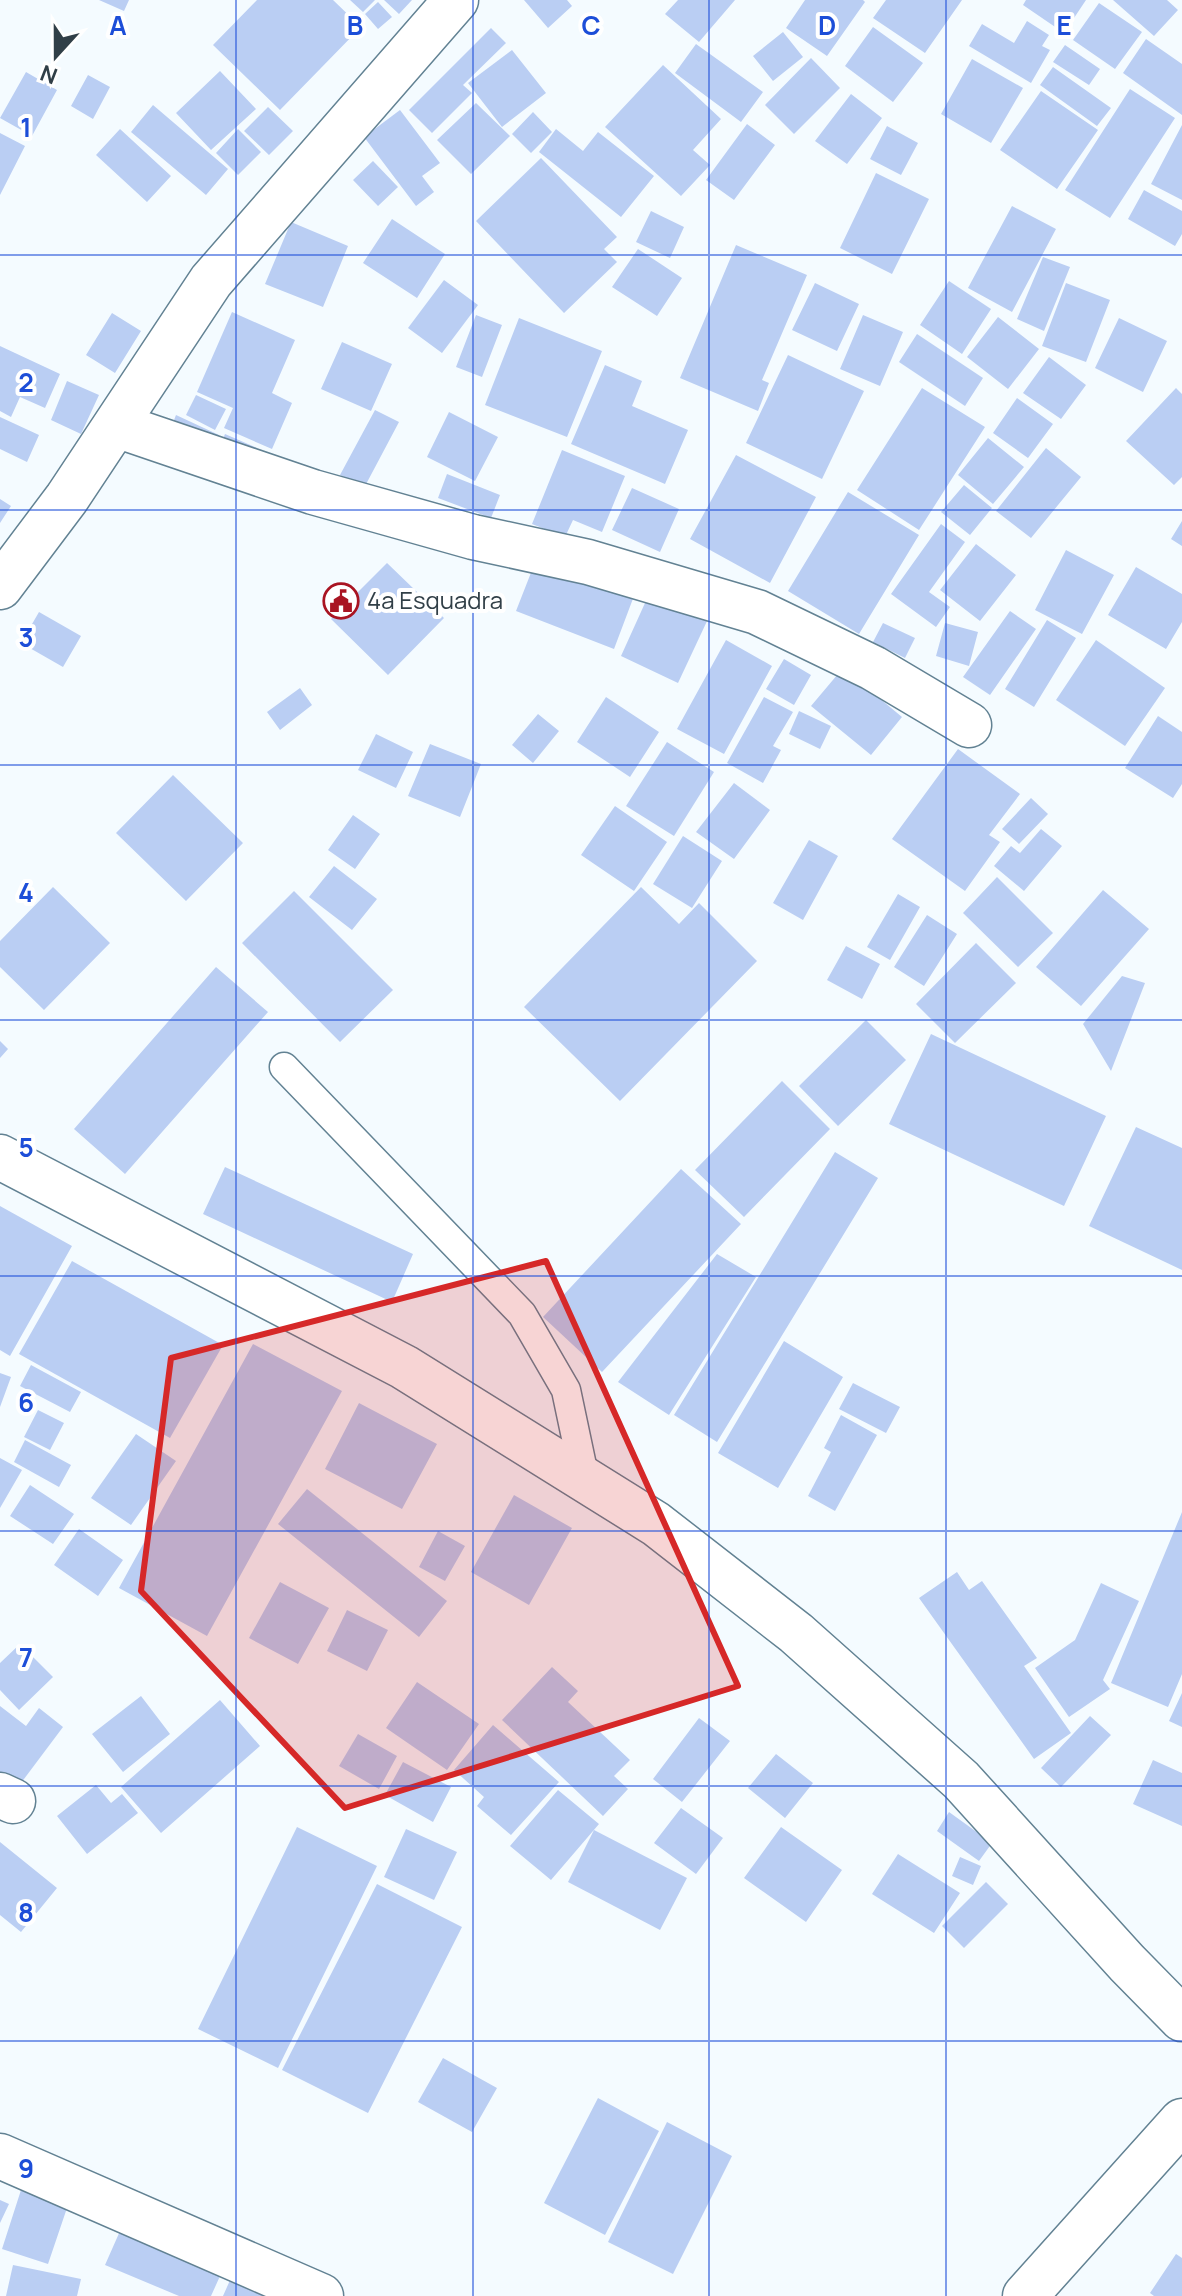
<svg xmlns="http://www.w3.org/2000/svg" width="1182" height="2296" viewBox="0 0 1182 2296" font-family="Manrope,sans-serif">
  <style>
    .building { fill: #bacef3 }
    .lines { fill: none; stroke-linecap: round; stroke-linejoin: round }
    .service-casing { stroke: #628293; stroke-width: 31 }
    .minor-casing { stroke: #628293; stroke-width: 47 }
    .service { stroke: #fff; stroke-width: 28 }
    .minor { stroke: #fff; stroke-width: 44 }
    .marked { fill: #d62828; fill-opacity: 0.2; stroke: #d62828; stroke-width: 6; stroke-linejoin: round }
    .grid { fill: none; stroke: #1d4ed8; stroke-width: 2; stroke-opacity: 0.55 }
    .labels { text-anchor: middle; stroke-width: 8; stroke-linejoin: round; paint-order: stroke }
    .poi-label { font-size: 24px; fill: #313f47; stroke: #fff; text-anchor: start }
    .grid-label { font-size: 26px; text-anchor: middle; font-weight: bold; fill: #1d4ed8; stroke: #fff; stroke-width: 8; stroke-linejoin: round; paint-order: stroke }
  </style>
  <rect width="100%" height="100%" fill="#f4fbff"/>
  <path class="building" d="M99,0H129L124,11Z
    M257,0H333L361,27L280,110L213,45Z
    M350,0H375L363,12Z
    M384,0H412L399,14Z
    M524,0H567L572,6L548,28Z
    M678,0H735L699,42L665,14Z
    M805,0H863L865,2L827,56L786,28Z
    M886,0H962L925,53L873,18Z
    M1026,0H1086L1064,33L1023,5Z
    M1113,0H1167L1178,10L1154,36Z
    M378,2L392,17L378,29L365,14Z
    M1099,3L1142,32L1115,69L1073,40Z
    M1027,21L1049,35L1042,46L1050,50L1031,83L969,46L982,24L1014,43Z
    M873,27L923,63L893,102L845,66Z
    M491,28L506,43L463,85L472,93L432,133L409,110Z
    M783,32L803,57L773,81L753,56Z
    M1146,39L1182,64V115L1123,73Z
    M696,44L763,92L741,122L675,73Z
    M1065,45L1100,69L1089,85L1053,62Z
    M512,50L546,93L502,127L468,83Z
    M811,58L840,88L794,134L765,105Z
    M972,59L1023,88L991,143L941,114Z
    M663,65L721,119L693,150L710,165L681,196L605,127Z
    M1053,67L1111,108L1097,126L1040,85Z
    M220,71L256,109L211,150L176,113Z
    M26,72L57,90L32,136L0,118Z
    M88,75L110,87L93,119L71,106Z
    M1130,89L1175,118L1110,218L1065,190Z
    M1041,91L1098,130L1057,189L1000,150Z
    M851,94L882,118L847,164L815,141Z
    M476,103L510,136L471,174L437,140Z
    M153,105L228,169L206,195L131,132Z
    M268,107L293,131L269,155L244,131Z
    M400,110L440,163L422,176L434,192L416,206L364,137Z
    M533,112L552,132L531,153L512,134Z
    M747,124L775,145L734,200L706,180Z
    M1182,125V200L1151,184Z
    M887,126L918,143L901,175L870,159Z
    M120,129L171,176L147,202L96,155Z
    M238,129L261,152L238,175L216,153Z
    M556,129L583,151L598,132L654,176L621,217L539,152Z
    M0,133L25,146L0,195Z
    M541,158L617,237L604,249L617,262L564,313L476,221Z
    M373,161L398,187L378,206L353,180Z
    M876,173L929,199L892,274L840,248Z
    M1144,190L1182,211V234L1175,246L1128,219Z
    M1012,206L1056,229L1012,312L968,288Z
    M651,211L684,227L670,258L636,242Z
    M392,219L445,254L417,298L363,263Z
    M291,222L348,246L323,307L265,284Z
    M736,245L807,275L762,380L769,383L758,411L680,378Z
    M638,249L682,278L657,316L612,287Z
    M1043,257L1070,267L1044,331L1017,319Z
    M444,280L478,305L442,353L408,328Z
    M949,281L991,309L962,354L920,325Z
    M815,283L859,304L837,351L792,330Z
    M1066,283L1110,300L1086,362L1042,346Z
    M232,312L295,340L272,393L292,403L272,449L224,428L233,408L197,392Z
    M112,313L141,331L115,373L86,355Z
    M476,315L502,325L482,377L456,367Z
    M863,315L903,332L880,386L840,369Z
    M998,317L1039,349L1008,389L967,357Z
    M519,318L602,351L567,437L485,405Z
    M1119,318L1167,341L1143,392L1095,368Z
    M917,334L983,378L965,406L899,362Z
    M342,342L392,364L371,411L321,389Z
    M0,346L60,374L45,408L20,397L11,417L0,411Z
    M788,355L864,391L822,479L746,443Z
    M1049,357L1086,385L1061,419L1023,393Z
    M605,365L642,381L632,406L688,430L665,484L571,444Z
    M67,381L99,395L81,434L51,420Z
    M922,388L985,427L919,530L857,490Z
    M1176,388L1182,394V477L1174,485L1126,441Z
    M196,395L226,409L215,430L186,415Z
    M1017,398L1053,424L1028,458L993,433Z
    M375,410L399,422L364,488L340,475Z
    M449,412L498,437L475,481L427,457Z
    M176,415L219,435L211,453L169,433Z
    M0,417L39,435L27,462L0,449Z
    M225,434L257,448L249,468L217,454Z
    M988,438L1024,467L993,504L958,475Z
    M1046,448L1081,477L1031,538L996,511Z
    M562,450L625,476L602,532L573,520L565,537L532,524Z
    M736,455L816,497L770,583L690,539Z
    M447,474L500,495L491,518L438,498Z
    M964,485L992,508L970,535L941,512Z
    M632,488L679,509L660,552L612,530Z
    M848,492L919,535L859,634L788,591Z
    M0,499L11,506L0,523Z
    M1182,521V546L1171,539Z
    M941,524L965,542L929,592L950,607L936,627L891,594Z
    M976,544L1016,575L980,621L940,590Z
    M1066,550L1114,575L1082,634L1035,610Z
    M387,563L444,618L388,675L331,619Z
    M534,565L637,588L614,649L516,611Z
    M1136,567L1182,594V622L1166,649L1108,615Z
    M650,592L708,619L678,683L621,656Z
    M1010,611L1036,629L990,695L963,677Z
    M39,612L81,636L63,667L21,643Z
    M1047,620L1076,638L1034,707L1005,689Z
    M883,623L915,638L905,658L873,642Z
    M945,623L978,632L969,666L936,656Z
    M726,640L772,666L724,754L677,729Z
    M1096,640L1165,688L1125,746L1056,700Z
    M784,659L811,675L794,705L766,689Z
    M843,668L902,717L871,755L811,706Z
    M300,688L312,705L280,730L267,712Z
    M606,697L659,732L630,777L577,742Z
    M764,697L793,712L773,746L781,750L763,783L727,763Z
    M799,711L831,726L820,749L789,734Z
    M538,714L559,731L533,763L512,745Z
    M1158,716L1182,732V784L1173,798L1125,768Z
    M376,734L413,752L396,788L358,770Z
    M667,742L714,772L674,836L626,806Z
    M430,744L481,764L460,817L408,796Z
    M958,749L1020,794L989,835L1000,842L965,891L892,839Z
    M173,775L243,843L186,901L116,833Z
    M734,783L770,810L734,859L696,832Z
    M1031,798L1048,814L1019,844L1002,829Z
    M615,806L667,842L634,891L581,855Z
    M353,815L380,834L355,869L328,850Z
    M1041,829L1062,846L1024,891L994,866L1011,846L1020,853Z
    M683,836L722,861L692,908L653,884Z
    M809,840L838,856L803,920L773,903Z
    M334,866L377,899L352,930L309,897Z
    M997,877L1053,933L1018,967L963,913Z
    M53,887L110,943L44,1010L0,967V941Z
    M641,887L679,924L699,903L757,961L620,1101L524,1007Z
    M1103,890L1149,929L1081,1006L1036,967Z
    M294,891L393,990L340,1042L242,943Z
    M898,894L920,907L890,960L867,947Z
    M927,915L957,934L924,986L894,967Z
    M976,943L1016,983L955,1043L916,1004Z
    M846,946L880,964L862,999L827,980Z
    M216,967L268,1012L125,1174L74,1129Z
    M1122,976L1145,983L1111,1071L1083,1024Z
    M866,1020L906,1060L838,1126L799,1086Z
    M931,1034L1106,1116L1064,1206L889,1124Z
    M0,1041L8,1049L0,1058Z
    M782,1081L830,1129L744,1217L695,1170Z
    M1136,1127L1182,1148V1270L1089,1226Z
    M835,1152L878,1178L717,1442L674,1415Z
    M225,1167L413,1254L392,1302L203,1214Z
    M681,1169L741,1224L602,1372L543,1317Z
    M0,1206L72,1246L10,1356L0,1350Z
    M717,1254L756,1277L669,1415L618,1382Z
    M72,1261L223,1345L170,1438L19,1354Z
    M784,1341L843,1377L778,1488L718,1453Z
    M253,1344L342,1391L207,1636L119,1588Z
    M31,1365L81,1392L70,1412L20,1386Z
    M0,1373L11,1377L0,1407Z
    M853,1383L900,1407L886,1433L839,1409Z
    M359,1403L437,1444L402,1509L325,1469Z
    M38,1410L64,1423L50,1450L24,1437Z
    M841,1415L877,1435L835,1511L808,1496L831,1452L824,1448Z
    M136,1434L176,1461L131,1525L91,1498Z
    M25,1440L71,1465L59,1487L14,1462Z
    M0,1458L22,1470L0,1508Z
    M30,1485L74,1514L53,1544L10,1516Z
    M307,1489L447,1601L419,1637L278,1524Z
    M514,1495L572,1528L529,1605L471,1572Z
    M1182,1512V1674L1168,1707L1111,1683Z
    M79,1529L123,1560L98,1596L54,1565Z
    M438,1531L465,1546L445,1581L419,1567Z
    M957,1572L969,1590L982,1581L1037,1658L1024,1666L1071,1733L1034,1759L919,1598Z
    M280,1582L329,1608L298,1664L249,1638Z
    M1101,1583L1139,1601L1103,1680L1110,1689L1069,1717L1035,1668L1075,1640Z
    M347,1610L388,1630L367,1671L327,1651Z
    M20,1644L53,1677L19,1710L0,1690V1663Z
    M552,1667L578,1691L568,1702L630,1760L614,1776L628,1789L603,1816L502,1720Z
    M417,1682L479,1724L447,1770L386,1728Z
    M1182,1693V1727L1169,1721Z
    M141,1696L170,1734L123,1772L92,1734Z
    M220,1700L260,1746L161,1833L121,1787Z
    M0,1706L26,1726L39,1708L63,1727L18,1787L0,1773Z
    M1090,1716L1111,1735L1061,1787L1041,1768Z
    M699,1718L730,1741L682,1802L653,1779Z
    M493,1725L559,1782L511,1835L477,1806L484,1797L454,1770Z
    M358,1734L397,1756L379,1789L339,1766Z
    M776,1754L813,1783L785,1818L748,1788Z
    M1153,1760L1182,1773V1826L1133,1804Z
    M403,1762L451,1787L433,1822L385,1795Z
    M96,1785L111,1803L122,1794L138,1813L87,1854L57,1816Z
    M558,1790L599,1824L551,1880L510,1846Z
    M681,1808L723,1838L696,1874L654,1843Z
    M949,1812L992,1843L979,1861L937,1831Z
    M297,1827L377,1866L278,2068L198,2029Z
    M781,1827L842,1870L806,1922L744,1878Z
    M406,1829L457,1852L434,1900L384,1877Z
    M594,1830L687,1878L660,1930L568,1882Z
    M0,1842L57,1888L21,1932L0,1915Z
    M898,1854L960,1893L934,1933L872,1894Z
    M960,1857L981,1866L973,1885L952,1876Z
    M986,1882L1008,1904L964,1948L942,1926Z
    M377,1884L462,1927L368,2113L282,2070Z
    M443,2058L497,2088L472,2132L418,2102Z
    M598,2098L659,2131L605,2235L544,2203Z
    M667,2122L732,2156L673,2274L608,2242Z
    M21,2190L68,2205L48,2264L2,2249Z
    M0,2200L9,2204L0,2223Z
    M124,2222L225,2265L211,2296H179L105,2265Z
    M1176,2254L1182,2258V2296H1154L1150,2293Z
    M13,2265L81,2279L77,2296H6Z
    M235,2269L268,2296H223Z"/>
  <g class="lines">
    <defs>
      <path id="service" d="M284,1067L522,1314L566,1390L585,1480"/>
      <path id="minor" d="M116,425L313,492L473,537L588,562L757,612L873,668L969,725
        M0,587L67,498L211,281L456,0
        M0,1157L404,1367L656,1524L796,1633L961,1780L1127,1963L1182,2019
        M0,1795L13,1801
        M0,2156L321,2296
        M1025,2296L1182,2121"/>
    </defs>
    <use href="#service" class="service-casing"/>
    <use href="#minor" class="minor-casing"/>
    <use href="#service" class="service"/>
    <use href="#minor" class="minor"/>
  </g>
  <path class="marked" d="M546,1261L738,1686L345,1808L141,1591L171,1358Z"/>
  <path class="grid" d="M236,0V2296M473,0V2296M709,0V2296M946,0V2296M0,255H1182M0,510H1182M0,765H1182M0,1020H1182M0,1276H1182M0,1531H1182M0,1786H1182M0,2041H1182"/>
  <defs>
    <symbol id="civic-ring" viewBox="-11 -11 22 22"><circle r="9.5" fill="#fff" stroke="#a91422" stroke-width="1.5"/><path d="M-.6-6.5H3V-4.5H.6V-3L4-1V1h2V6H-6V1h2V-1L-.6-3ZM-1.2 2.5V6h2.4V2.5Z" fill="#a91422"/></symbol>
  </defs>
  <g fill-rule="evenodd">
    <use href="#civic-ring" x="321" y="581" width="40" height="40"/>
  </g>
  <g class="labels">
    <g class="poi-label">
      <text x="367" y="609">4a Esquadra</text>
    </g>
  </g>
  <g class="grid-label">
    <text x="118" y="35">A</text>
    <text x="355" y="35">B</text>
    <text x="591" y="35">C</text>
    <text x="827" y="35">D</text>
    <text x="1064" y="35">E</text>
    <text x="26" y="137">1</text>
    <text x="26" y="392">2</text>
    <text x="26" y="647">3</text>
    <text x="26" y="902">4</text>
    <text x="26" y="1157">5</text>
    <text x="26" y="1412">6</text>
    <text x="26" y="1667">7</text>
    <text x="26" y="1922">8</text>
    <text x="26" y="2178">9</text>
  </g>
  <g transform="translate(56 56) rotate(201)" stroke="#ffffff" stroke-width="6" paint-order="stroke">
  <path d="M0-6L14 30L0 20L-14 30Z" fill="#313f47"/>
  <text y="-12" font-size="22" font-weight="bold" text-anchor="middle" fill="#313f47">N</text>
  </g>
</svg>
